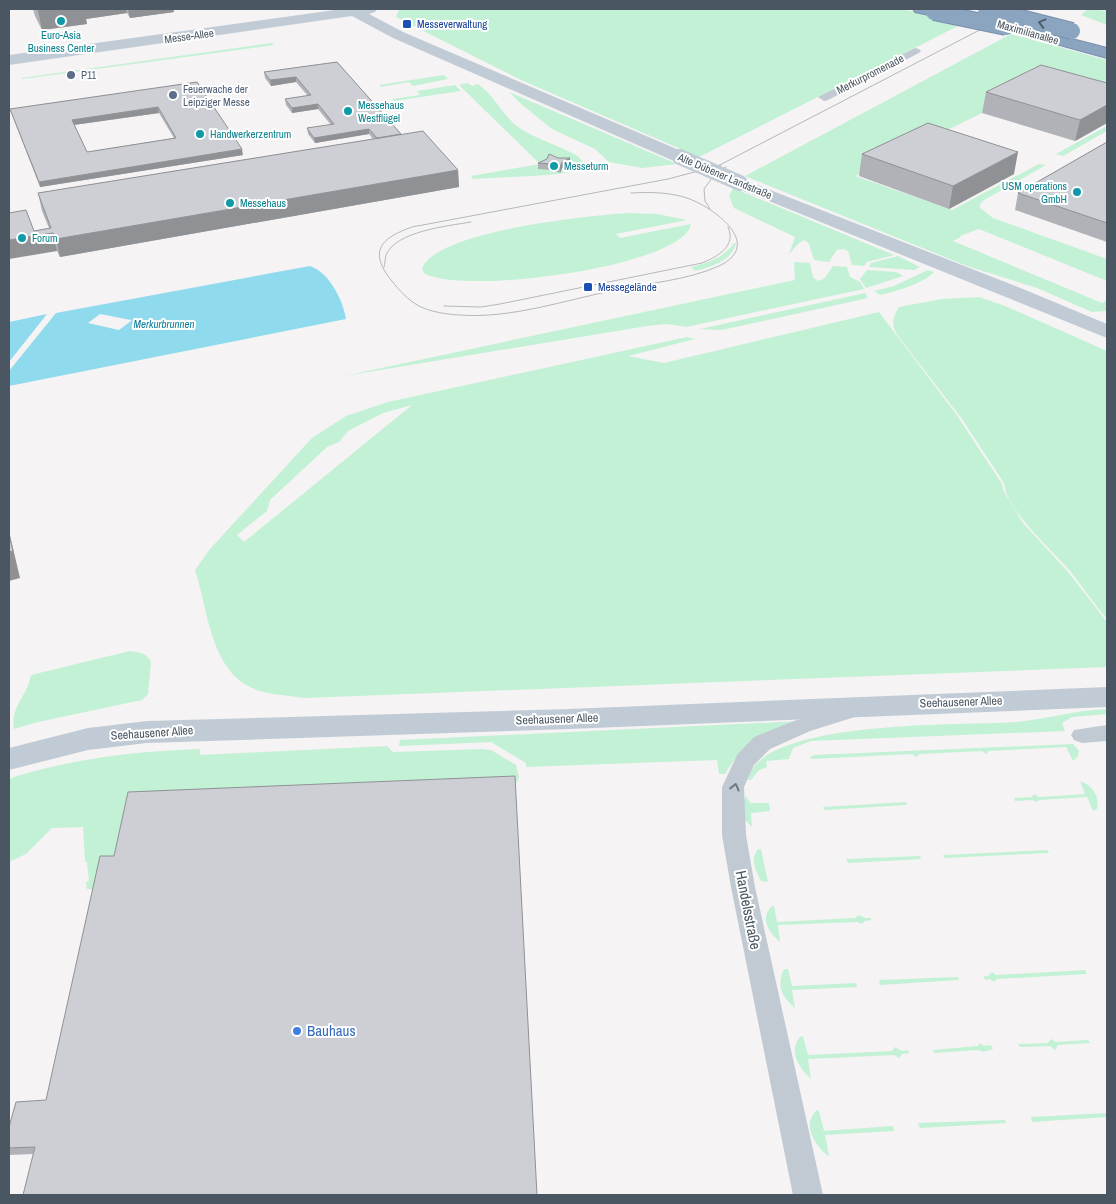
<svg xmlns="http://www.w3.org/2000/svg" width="1116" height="1204" viewBox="0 0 1116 1204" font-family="'Archivo Narrow',sans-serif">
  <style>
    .green { fill: #c3f1d5; fill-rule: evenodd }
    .water { fill: #90daee; fill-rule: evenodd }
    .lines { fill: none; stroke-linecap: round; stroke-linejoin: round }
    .highway-casing { stroke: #7690ad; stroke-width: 2 }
    .street { fill: #c1cad2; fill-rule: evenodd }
    .secondary { fill: #c1cbd6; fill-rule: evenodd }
    .highway { fill: #8ba5c1; fill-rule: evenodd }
    .tram { stroke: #b5b8bd; stroke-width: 1 }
    .highway-bridge-casing { stroke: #7690ad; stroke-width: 18; stroke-linecap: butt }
    .secondary-bridge { stroke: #c1cbd6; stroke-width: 16 }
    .highway-bridge { stroke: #8ba5c1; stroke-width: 16 }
    .wall { fill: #b0b2b7; fill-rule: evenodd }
    .shaded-wall { fill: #909195 }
    .building { fill: #cdcfd5; stroke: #909195; fill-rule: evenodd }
    .oneway { stroke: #505e6b }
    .oneway2 { stroke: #6e7983 }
    .culture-dot { fill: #0f9aa8; stroke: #fff; stroke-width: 2 }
    .transit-dot { fill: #1a4fb4; stroke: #fff; stroke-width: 2 }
    .service-dot { fill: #5c6f8a; stroke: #fff; stroke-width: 2 }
    .shop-dot { fill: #3f7fe0; stroke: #fff; stroke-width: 2 }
    .labels { text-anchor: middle; stroke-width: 4; stroke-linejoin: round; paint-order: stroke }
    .far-transit-label { font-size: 11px; fill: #164399; stroke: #fff; text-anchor: start }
    .far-street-label { font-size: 11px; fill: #4a5661; stroke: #fff }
    .far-culture-label { font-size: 11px; fill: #0d838f; stroke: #fff; text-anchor: start }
    .far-service-label { font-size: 11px; fill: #4e5e75; stroke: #fff; text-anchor: start }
    .far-water-label { font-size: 11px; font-style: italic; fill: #0c7c9b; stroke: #fff }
    .street-label { font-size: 12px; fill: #4a5661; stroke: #fff }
    .near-street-label { font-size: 15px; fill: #4a5661; stroke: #fff }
    .near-shop-label { font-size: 15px; fill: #366cbe; stroke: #fff; text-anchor: start }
  </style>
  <rect width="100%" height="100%" fill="#f5f3f3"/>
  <path class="green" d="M403,9H899L929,14L962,24L699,157L521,80L396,17L399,10Z
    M1088,9L1107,11V25L1081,15Z
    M1011,34L1107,60V101L1042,83L855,176L952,210L1039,164L1046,165L984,200L980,204V208L993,218L1107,259V281L979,229L960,236L961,237L953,241L1102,303L1107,300V311L1092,312L1037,288L967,266L745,176Z
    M272,43L274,45L22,79L21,78Z
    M444,75L448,79L413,86L409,82L381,87L379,85Z
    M468,83L472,86L478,84C495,96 502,115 518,127C537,140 559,145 578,156L583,163L580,171L548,175L473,179L471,176L540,164L459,85Z
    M455,85L461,91L394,101L392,99L420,95L417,91Z
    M509,92L677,164L642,168L609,162L595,149L552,129L520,103Z
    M1107,126V131L1063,156L1056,154Z
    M733,188L894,255L867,262L864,266L852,265L848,251L843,249L837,250L829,262L814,260L809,244L805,240L799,243L789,254L795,237L734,208L729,196Z
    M629,213L657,214L687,220L616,234L620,238L691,224C684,267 460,296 424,273L422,269C434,231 592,215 629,213Z
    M734,243H736C732,261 711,267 695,271L691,267C707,263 724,258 734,243Z
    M898,256L920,267L914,270L869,267L871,263Z
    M794,262L810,263L813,277L818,281L824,279L833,266L847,267L850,277L860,282L864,289L686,327L667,324L647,326L344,376L795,280Z
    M867,270L896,272L903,276L866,288L860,279Z
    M928,270L934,272C922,284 899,290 881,295L874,291L894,286Z
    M865,293L868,298L722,330L700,329Z
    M979,297L1005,306L1107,351V619C1094,604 1083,587 1070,571C1052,550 1006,510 1004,483L962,419L898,336C891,324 892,319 899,307L942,299Z
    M879,312L956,414L1002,484L1003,490L1023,523L1068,572L1107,622V667L305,698C288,695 267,695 252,688C210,669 208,609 195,570L210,549L312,438L346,416L388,402L687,337L695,339L628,356L664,363ZM412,405L244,542L237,535L267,511L270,500L327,447L339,442L348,431L383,413Z
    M130,651C138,652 147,653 151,662L148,694L142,700L38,722L14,729C10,707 27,697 31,675Z
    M1107,709V714L1072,717L1062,723L1065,731L811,741L793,748L789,759L766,761L767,767L759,770L751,780H748C759,718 968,726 1017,722C1047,719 1077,710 1107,709Z
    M803,721C764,735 747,735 725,774H719L717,760L526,767V763L491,742L399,746L400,740Z
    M1073,744L1079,751L1078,756L1073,761L1066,747L989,751L986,754L982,751L920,754L916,757L912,754L811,759L810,757L814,755Z
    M387,746L393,752L482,749L491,750L516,765L519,777L516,784L116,863L97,890L87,889L86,882L89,881L87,862H85L83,827L52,828L26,854L9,862V779L17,776C78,758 137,751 200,749V755Z
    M1080,781C1092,785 1100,796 1097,809L1093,811L1087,797L1039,800L1037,802L1032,800L1015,801L1014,798L1032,797L1034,794L1039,797L1085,794Z
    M746,796L750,803H769L770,811L751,813L752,827L744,819V800Z
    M906,802L907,805L824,810L823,807Z
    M758,849H761L768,882L761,881C755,869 750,860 758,849Z
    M1047,850L1049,853L944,858L943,855Z
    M920,856L921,859L848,863L846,859Z
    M772,906H774L777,922L855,918L859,915L865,918H871V920L865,921L862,924L857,922L778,925L780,942C769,933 759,918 772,906Z
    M785,969H788L792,986L856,983L857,987L792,990L795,1008C782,997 777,987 783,971Z
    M1085,970L1087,974L997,979L994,982L990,979L985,980L984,976H988L992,972L996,975Z
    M958,977L959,980L880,985L879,980Z
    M801,1036L803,1037L808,1055L892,1051L895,1047L902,1051L908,1050L909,1053L902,1054L899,1058L894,1055L808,1059L811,1079C799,1068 787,1050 801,1036Z
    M1051,1039L1056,1042L1088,1040L1090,1043L1058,1045L1055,1050L1050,1046L1020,1047L1018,1044L1048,1043Z
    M980,1043L984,1046L991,1045L993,1049L983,1052L979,1050L934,1053L933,1050L978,1046Z
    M817,1110L819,1111L824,1131L893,1126L894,1131L825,1135L829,1155L828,1156C815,1145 801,1125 817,1110Z
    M1107,1113V1117L1032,1122L1031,1117Z
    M1005,1120L1006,1123L920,1128L918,1123Z"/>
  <path class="water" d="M310,266C329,272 343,300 346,319L9,386V371L56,313ZM100,314L131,320V321L119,330L88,323Z
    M47,314L9,362V322Z"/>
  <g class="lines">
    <defs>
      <path id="highway" d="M913,9H938L941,12L939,15L934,16L915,12Z
        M1010,23L1107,48V58L1005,30L1003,27L1005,24Z"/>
    </defs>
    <use href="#highway" class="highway-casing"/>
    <path class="street" d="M915,48L919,49L921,51L919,53L828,100L824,101L818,97Z
      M850,704L858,706L861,711L858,716L810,731L770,749L754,765L744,787L746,835L755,887L823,1195H793L731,887L722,835V787L737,755L754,737L794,721Z
      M1107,725V741L1082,743L1074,740L1071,735L1074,730Z"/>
    <path class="secondary" d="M342,9H377L375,12L369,14L403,32L686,153L689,157L686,161L680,162L674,161L393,38L352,16L9,65V55Z
      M740,178L1023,289L1107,324V338L734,187L731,183L734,179Z
      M1107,687V707L569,729L147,743L88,750L9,770V748L88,728L147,721L569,709Z"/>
    <use href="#highway" class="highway"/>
    <path class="tram" d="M714,168L1020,9
      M631,193C650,192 669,192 687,198C713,207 765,244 719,266C688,280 649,283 616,290C565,300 511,319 459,315C445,314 431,312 419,306C408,300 399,290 391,280C368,251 381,238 412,227L668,179L721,165
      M710,209L705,201L704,189L715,174L726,167
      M384,267C385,264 385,259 386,255C396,231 448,226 471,222
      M444,306L481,307L500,304L702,263C717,257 737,246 728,227"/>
    <defs>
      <path id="highway-bridge" d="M986,9L1072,31
        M934,12L1006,27"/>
    </defs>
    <use href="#highway-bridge" class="highway-bridge-casing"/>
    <path class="secondary-bridge" d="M680,157L740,183"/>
    <use href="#highway-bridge" class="highway-bridge"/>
  </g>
  <path class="wall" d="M33,9H173L174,12L130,18L127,13L86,19L87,24L42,30L35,16Z
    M337,62L401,134L458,170L459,187L60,257L57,251L34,231L49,228L42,211L38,193L373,139L369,134L315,143L308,134L307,128L331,125L318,109L292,113L286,105L285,99L308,96L296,82L271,86L265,78L264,72Z
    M197,82L243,155L40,187L12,115L10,109ZM159,113L174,138L87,152L74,125Z
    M1107,83V123L1075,141L982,113L986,92Z
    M1107,142V242L1015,210L1018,193Z
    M862,154L1014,174L949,209L859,176Z
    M538,163L570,164L562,168L560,173L551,170L538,169Z
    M515,776L33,1154L9,1155V1127L46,1100L114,856Z"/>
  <path class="shaded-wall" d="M50,9H126L127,13L86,19L87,24L42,30L38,10Z
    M128,9H173L174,12L130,18Z
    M296,77V82L271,86L270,80Z
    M318,104V109L292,113V108Z
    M1107,105V123L1075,141L1080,120Z
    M158,107L159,113L73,125L72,120Z
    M369,129V134L315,143L314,138Z
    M242,149L243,155L40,187L39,182Z
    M1018,152L1014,174L949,209L953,186Z
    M570,158V164L562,168L560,173V167L562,162Z
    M458,170L459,187L60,257L56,239Z
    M53,233L57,251L9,259V240Z
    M9,531L20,578L9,581Z"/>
  <path class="building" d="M37,9H50L38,10Z
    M337,62L401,134L377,138L369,129L314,138L307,128L334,124L318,104L292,108L285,99L311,95L296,77L270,80L264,72Z
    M1041,65L1107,83V105L1080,120L986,92Z
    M197,82L242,149L39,182L10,109ZM158,107L176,138L87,152L72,120Z
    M928,123L1018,152L953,186L862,154Z
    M423,131L458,170L56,239L53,233L9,240V213L26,210L34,231L51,228L38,193Z
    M1107,142V223L1018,193Z
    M549,154L558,158H570L562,162L560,167L551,164L538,163L547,159Z
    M9,535L13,551L9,552Z
    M515,776L537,1195H23L35,1147L9,1148V1127L16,1102L46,1100L100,856H114L128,792Z"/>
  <defs><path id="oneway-chevron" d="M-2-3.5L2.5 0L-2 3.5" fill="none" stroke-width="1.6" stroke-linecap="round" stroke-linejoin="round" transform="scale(1.25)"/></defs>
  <use class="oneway" href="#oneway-chevron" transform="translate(1042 23) rotate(-165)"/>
  <use class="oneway2" href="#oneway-chevron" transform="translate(735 787) rotate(-76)"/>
  <g class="culture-dot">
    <circle cx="61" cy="21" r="5"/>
    <circle cx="348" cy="111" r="5"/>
    <circle cx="200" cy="134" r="5"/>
    <circle cx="554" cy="166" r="5"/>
    <circle cx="1077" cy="192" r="5"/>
    <circle cx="230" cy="203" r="5"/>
    <circle cx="22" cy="238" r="5"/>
  </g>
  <g class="transit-dot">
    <rect x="402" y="19" width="10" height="10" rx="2.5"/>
    <rect x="583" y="282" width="10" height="10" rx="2.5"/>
  </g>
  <g class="service-dot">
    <circle cx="71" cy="75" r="5"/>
    <circle cx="173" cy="95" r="5"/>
  </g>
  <circle class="shop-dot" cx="297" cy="1031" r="5"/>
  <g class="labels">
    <g class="far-transit-label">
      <text x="417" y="28">Messeverwaltung</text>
      <text x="598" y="291">Messegelände</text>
    </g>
    <g class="far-street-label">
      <text transform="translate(1028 32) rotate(16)" y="4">Maximilianallee</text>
      <text transform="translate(189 36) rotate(-8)" y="4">Messe-Allee</text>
      <text transform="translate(870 74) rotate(-27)" y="4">Merkurpromenade</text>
      <text transform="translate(725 176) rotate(23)" y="4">Alte Dübener Landstraße</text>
    </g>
    <g class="far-culture-label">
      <text x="61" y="39" text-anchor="middle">Euro-Asia<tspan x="61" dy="13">Business Center</tspan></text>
      <text x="358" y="109">Messehaus<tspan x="358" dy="13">Westflügel</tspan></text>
      <text x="210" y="138">Handwerkerzentrum</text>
      <text x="564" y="170">Messeturm</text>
      <text x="1067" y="190" text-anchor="end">USM operations<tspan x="1067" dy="13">GmbH</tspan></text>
      <text x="240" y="207">Messehaus</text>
      <text x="32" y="242">Forum</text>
    </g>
    <g class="far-service-label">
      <text x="81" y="79">P11</text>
      <text x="183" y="93">Feuerwache der<tspan x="183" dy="13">Leipziger Messe</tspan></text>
    </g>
    <g class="far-water-label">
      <text x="164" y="328">Merkurbrunnen</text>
    </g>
    <g class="street-label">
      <text transform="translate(961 702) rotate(-2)" y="4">Seehausener Allee</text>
      <text transform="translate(557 719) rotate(-2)" y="4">Seehausener Allee</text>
      <text transform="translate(152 733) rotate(-4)" y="4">Seehausener Allee</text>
    </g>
    <g class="near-street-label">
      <text transform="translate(748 910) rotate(79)" y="5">Handelsstraße</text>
    </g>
    <g class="near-shop-label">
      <text x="307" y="1036">Bauhaus</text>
    </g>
  </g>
  <rect width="1116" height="1204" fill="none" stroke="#4a5661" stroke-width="20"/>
</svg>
